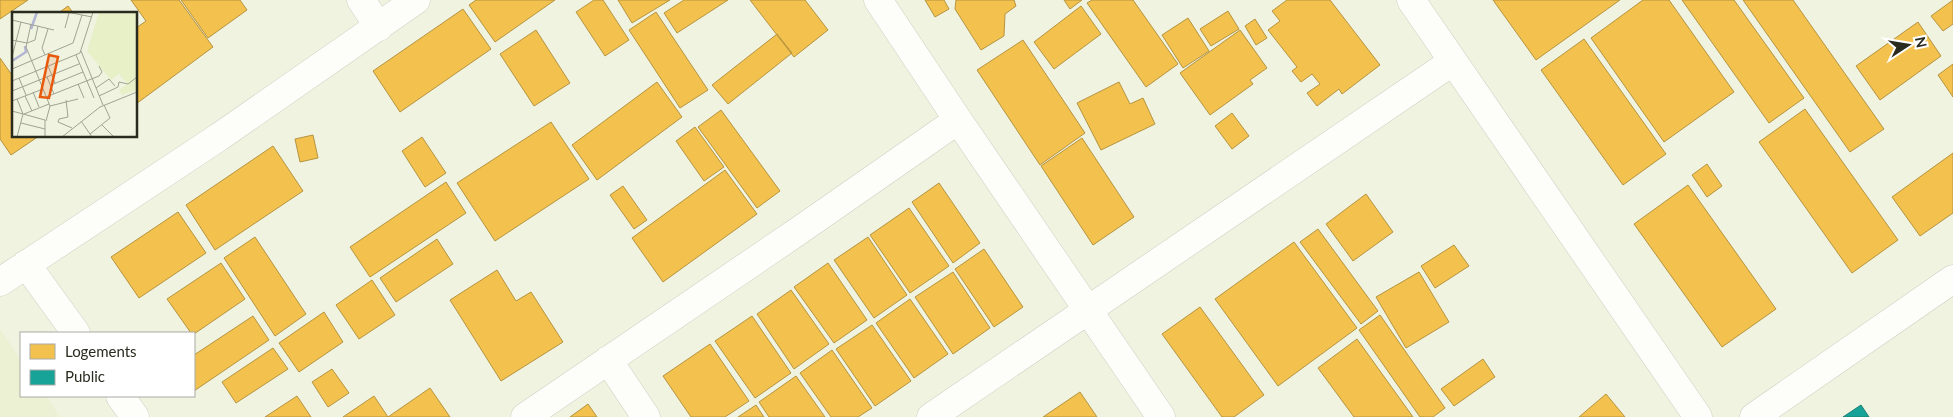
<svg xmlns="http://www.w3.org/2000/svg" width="1953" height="417" viewBox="0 0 1953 417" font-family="Lato,sans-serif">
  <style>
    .built { fill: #ebf1d2 }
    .homes { fill: #f2c14e; stroke: #b69440 }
    .public { fill: #17a398; stroke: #1c7f73 }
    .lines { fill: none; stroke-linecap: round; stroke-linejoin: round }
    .street-casing { stroke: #cdd0c1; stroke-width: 29 }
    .secondary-casing { stroke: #cdd0c1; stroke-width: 29 }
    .street { stroke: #fdfdfa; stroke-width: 28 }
    .secondary { stroke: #fdfdfa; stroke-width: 28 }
    .inset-river { fill: none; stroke: #b2b5d3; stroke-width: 2.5 }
    .inset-road { fill: none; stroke: #a0a392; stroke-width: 1 }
    .view { fill: #e8590c; fill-opacity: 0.15; stroke: #e8590c; stroke-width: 2.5 }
    .inset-edge { fill: none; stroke: #292b1e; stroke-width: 2.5 }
  </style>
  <rect width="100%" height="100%" fill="#eff3e0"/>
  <path class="built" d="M0,329L21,360V396H46L60,417H0Z"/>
  <path class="homes" d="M0,0H28L0,19Z
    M131,0H179L213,47L136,104V28L146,21Z
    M181,0H240L247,10L208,38Z
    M476,0H555L495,42L469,5Z
    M594,0H603L629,40L605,56L576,12Z
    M618,0H670L632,23Z
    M684,0H728L677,33L664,13Z
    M750,0H805L828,30L794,57Z
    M925,0H944L949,9L935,17Z
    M956,0H1014L1016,6L1005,14L1004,36L981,50L955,9Z
    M1064,0H1082L1070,9Z
    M1092,0H1133L1178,64L1146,87L1087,3Z
    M1287,0H1330L1380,65L1342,94L1339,89L1317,106L1307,93L1320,84L1312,74L1301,82L1292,71L1297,67L1268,30L1280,21L1272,11Z
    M1493,0H1620L1536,60Z
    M1643,0H1669L1734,92L1664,142L1591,38Z
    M1682,0H1734L1804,98L1769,123Z
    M1743,0H1793L1884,129L1850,152Z
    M1953,0V24L1943,31L1931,16Z
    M68,6L74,14H57Z
    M1081,6L1101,34L1054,69L1034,42Z
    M463,9L491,49L400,112L373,71Z
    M1228,11L1239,29L1211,46L1200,29Z
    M656,12L708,90L680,108L629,30Z
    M1188,18L1209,51L1183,68L1162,35Z
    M1255,19L1267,38L1256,45L1245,26Z
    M1918,22L1941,56L1880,100L1856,66Z
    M536,30L570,83L534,106L500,54Z
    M1240,30L1267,68L1250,80L1253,84L1210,115L1180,73Z
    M777,34L792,53L728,104L712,85Z
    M1584,39L1666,154L1623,185L1541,70Z
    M1023,40L1085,133L1040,165L977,70Z
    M0,58L14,78V136H39L11,155L0,139Z
    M1953,64V97L1938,75Z
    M657,82L682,117L597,180L572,145Z
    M1119,82L1130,104L1143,98L1155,124L1101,150L1077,103Z
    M1805,109L1898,240L1852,273L1759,142Z
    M721,110L780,191L757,208L698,127Z
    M1232,113L1249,136L1232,149L1215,126Z
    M551,122L589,179L495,241L457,183Z
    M695,127L724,167L704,181L676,141Z
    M313,135L318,158L300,162L295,139Z
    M422,137L446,173L425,187L402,151Z
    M1082,138L1134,217L1093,245L1041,166Z
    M273,146L303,191L215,250L186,205Z
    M1953,153V213L1920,236L1892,197Z
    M1707,164L1722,186L1707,197L1692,175Z
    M725,170L757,214L663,282L632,238Z
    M446,182L466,213L370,277L350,247Z
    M939,183L980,243L953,263L912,202Z
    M1688,185L1776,309L1722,347L1634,224Z
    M623,186L647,220L634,229L610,195Z
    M1366,194L1393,232L1353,261L1326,224Z
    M909,208L949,266L910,293L870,235Z
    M178,212L206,253L139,298L111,257Z
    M1318,229L1378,311L1361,324L1300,242Z
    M255,237L306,314L275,336L224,258Z
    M868,237L907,295L874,318L834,260Z
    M437,239L453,264L396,302L380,278Z
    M1294,242L1357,328L1278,386L1215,299Z
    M1454,245L1469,266L1435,288L1421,266Z
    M984,249L1023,307L994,327L955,269Z
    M221,263L245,299L194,334L191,333L167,299Z
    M828,263L867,320L834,343L794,287Z
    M497,270L516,301L531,292L563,342L501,381L450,300Z
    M953,272L990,328L953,354L915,297Z
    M1419,272L1449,322L1406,348L1376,297Z
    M372,280L395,315L359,339L336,305Z
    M791,290L829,344L794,369L757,314Z
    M910,299L948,354L914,378L876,323Z
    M1200,307L1264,395L1234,417H1222L1162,334Z
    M324,312L343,342L299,372L279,343Z
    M1380,315L1445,408L1433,417H1420L1359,330Z
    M253,316L269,340L194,391V355Z
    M752,316L791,373L755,398L715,341Z
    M872,325L911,381L875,406L836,349Z
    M1357,339L1413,417H1354L1318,368Z
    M710,344L749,401L725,417H691L663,376Z
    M273,348L288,369L236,403L222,382Z
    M832,350L872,408L858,417H831L800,373Z
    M1483,359L1495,377L1454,406L1441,389Z
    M332,369L349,393L328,407L312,382Z
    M796,376L825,417H769L759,402Z
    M430,388L450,417H343L374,396L388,417Z
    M1080,392L1097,417H1043Z
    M1606,394L1625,417H1579Z
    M297,396L311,417H265Z
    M588,404L597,417H570Z
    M756,405L764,417H738Z"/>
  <path class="public" d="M1861,405L1869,417H1843Z"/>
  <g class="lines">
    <defs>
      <path id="street" d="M361,0L379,27
        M878,0L958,120L1161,417
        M26,264L76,333
        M0,282L219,137L416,0
        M608,360L646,417
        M120,396L135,417
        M525,417L797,232L958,120
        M931,417L1452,62
        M1754,417L1953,279"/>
      <path id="secondary" d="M1411,0L1698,417"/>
    </defs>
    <use href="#street" class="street-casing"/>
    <use href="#secondary" class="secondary-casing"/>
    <use href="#street" class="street"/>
    <use href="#secondary" class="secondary"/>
  </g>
  <g transform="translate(12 12)">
    <rect width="125" height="125" fill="#eff3e0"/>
    <path d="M87,0H125V78L110,83L107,78L116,72L107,62L99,68L75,39Z" fill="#e8f0c7"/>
    <path class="inset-river" d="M19,17L25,0M0,49L14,40L13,34"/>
    <path class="inset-road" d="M55,0L80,5M0,8L42,18M19,12L14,35L38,94L34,109M53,16L57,1M0,28L15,31L23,28L26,14M69,39L91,93M33,43L30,36L36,17M64,43L82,86M0,45L9,10M36,54L43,71M0,57L61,31L70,3M35,65L42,82M7,66L14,83M0,69L68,41L81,0M66,72L72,86M39,73L71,60M84,76L97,67L103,74M0,79L67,52M21,80L27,95M13,84L20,99M87,84L106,75L107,70L116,72L125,65M34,85L87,64L90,60L87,54M54,88L56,105L47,107L46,110L60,116M0,89L31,77M38,94L66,87M0,99L33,108V125M12,102L37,92M69,109L80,125M9,111L33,117M90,113L102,125M78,122L98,106L92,93M5,125L11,102L5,87M50,125L88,95L125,80"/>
    <path class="view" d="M37,43L46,45L37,86L28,85Z"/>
    <rect width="125" height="125" class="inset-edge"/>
  </g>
  <rect x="20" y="332" width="175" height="65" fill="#ffffff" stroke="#a9aaa5"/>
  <rect x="30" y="344" width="25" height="15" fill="#f2c14e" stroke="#a9aaa5"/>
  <text x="65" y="357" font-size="15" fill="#292b1e">Logements</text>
  <rect x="30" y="370" width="25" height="15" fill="#17a398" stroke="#a9aaa5"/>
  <text x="65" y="382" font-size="15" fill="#292b1e">Public</text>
  <g transform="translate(1908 45) rotate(78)" stroke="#ffffff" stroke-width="4" paint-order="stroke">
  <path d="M0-4L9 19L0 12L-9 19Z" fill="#292b1e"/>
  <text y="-8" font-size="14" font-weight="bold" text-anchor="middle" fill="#292b1e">N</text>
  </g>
</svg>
